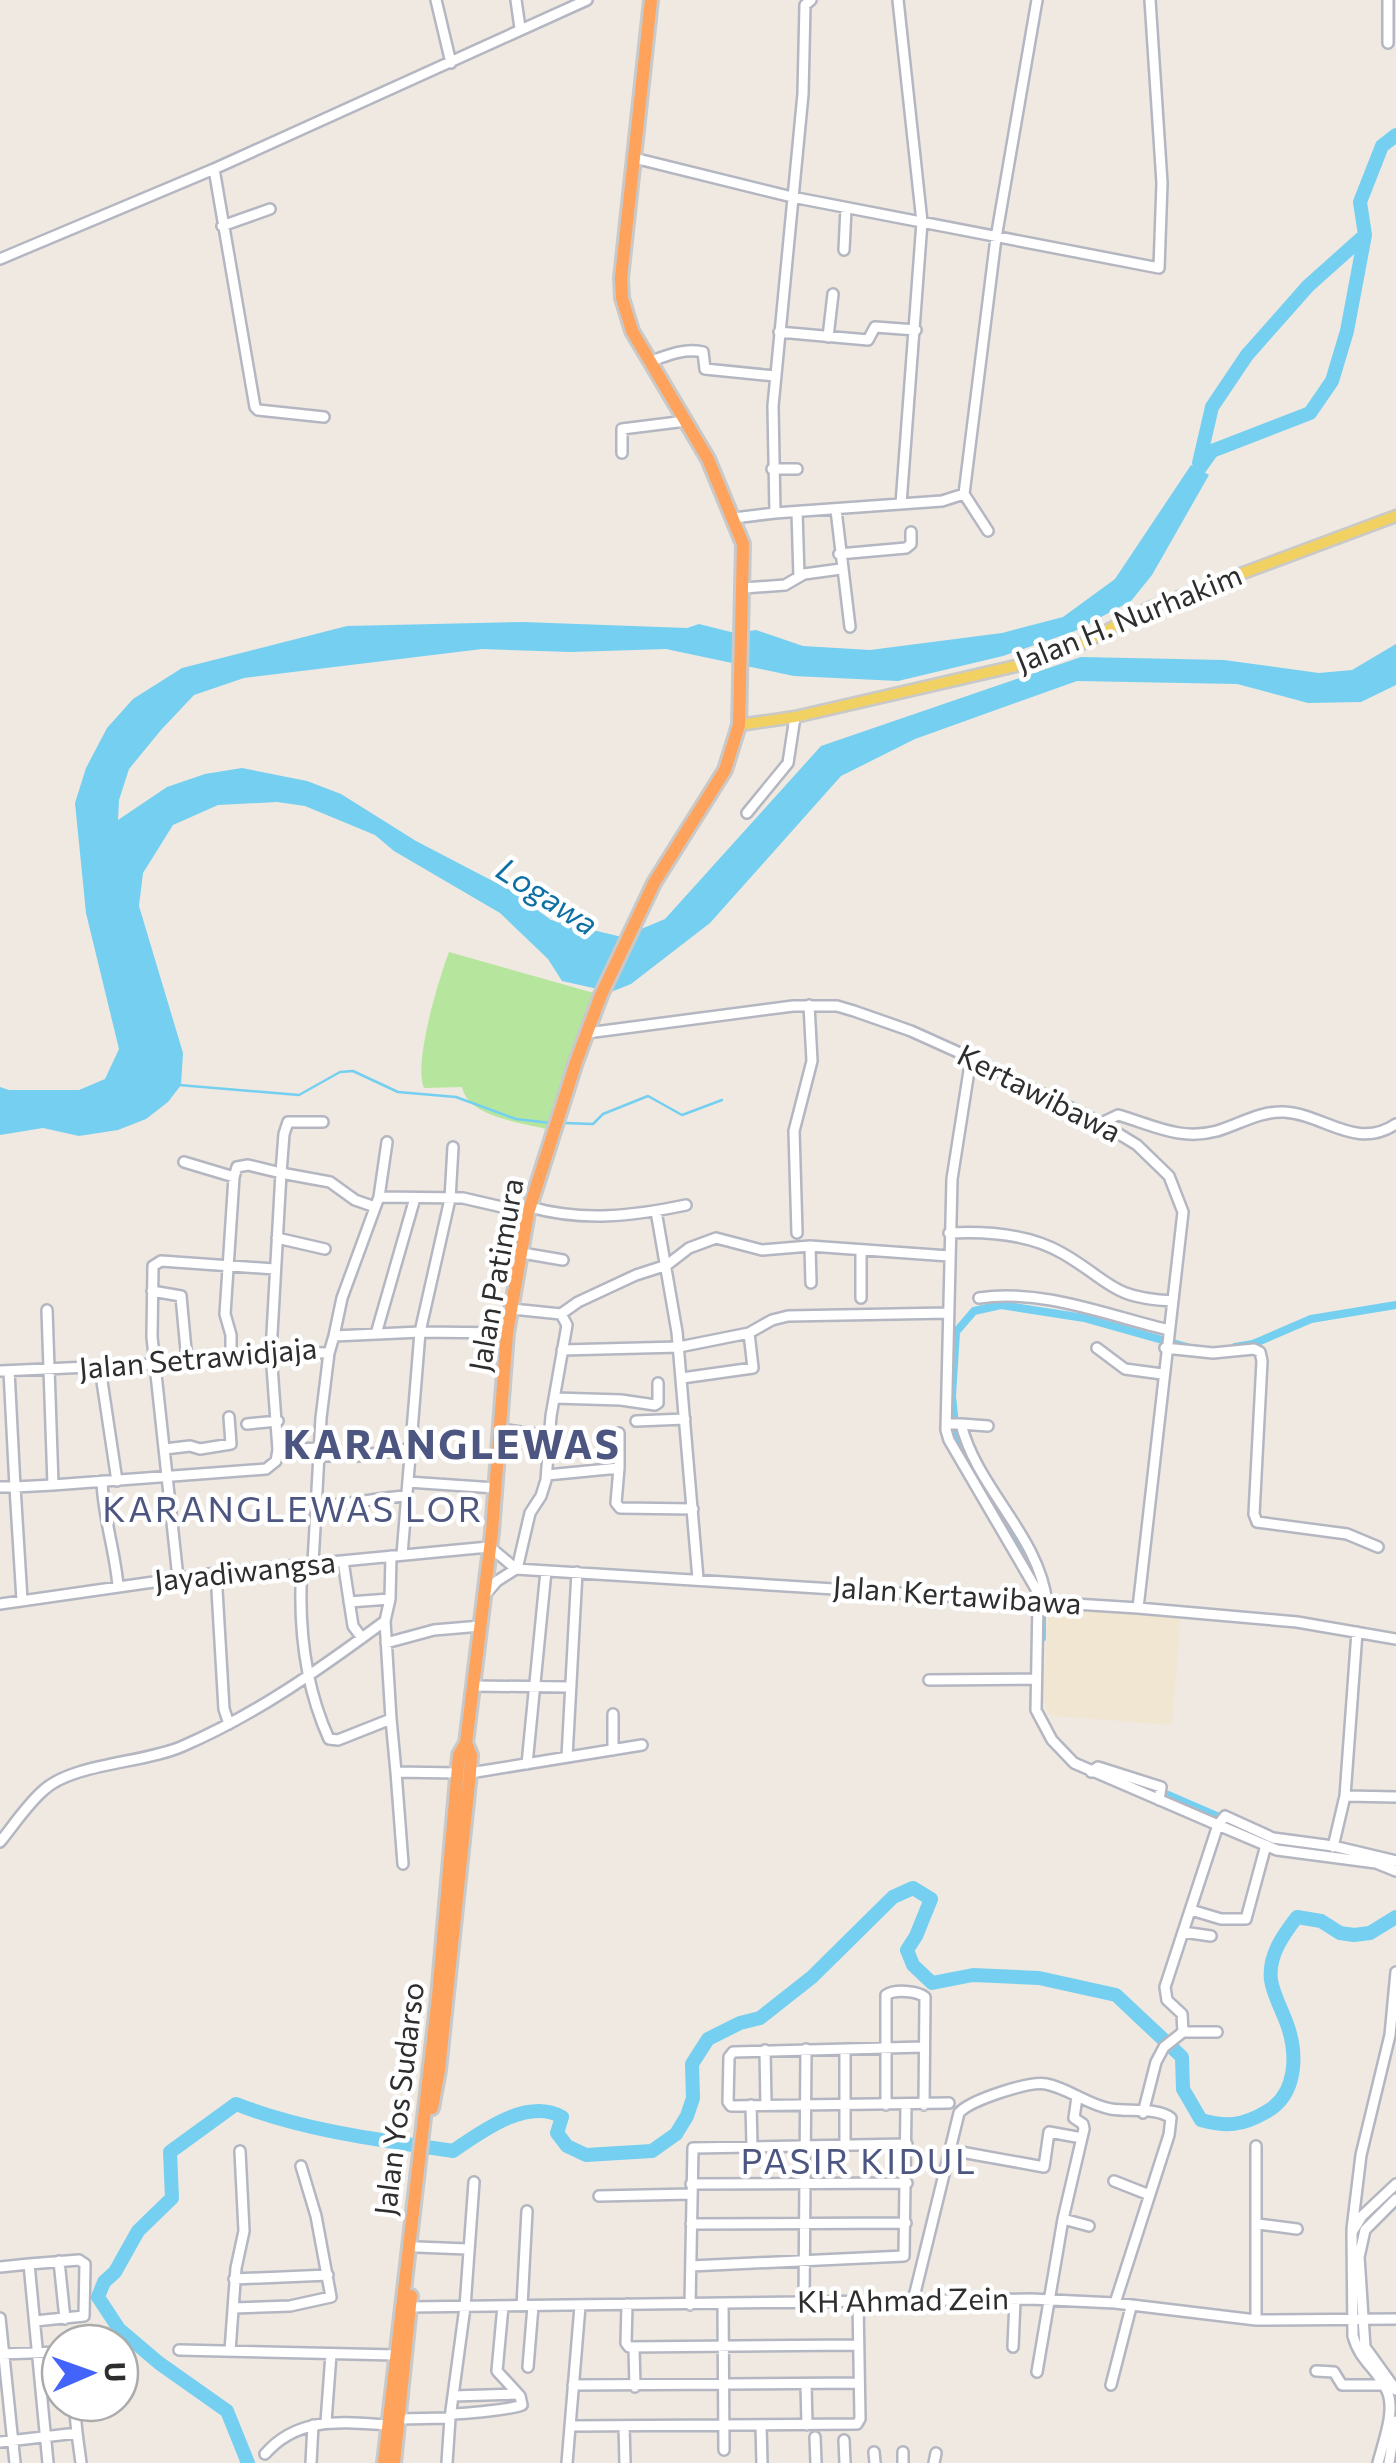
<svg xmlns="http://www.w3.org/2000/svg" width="1396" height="2463" viewBox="0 0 1396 2463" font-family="Commissioner,sans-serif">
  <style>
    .education { fill: #f0e6d1 }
    .green { fill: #b6e59e }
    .water { fill: #75cff0 }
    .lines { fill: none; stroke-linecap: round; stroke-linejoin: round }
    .stream { stroke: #75cff0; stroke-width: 2.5 }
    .canal { stroke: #75cff0; stroke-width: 8 }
    .river { stroke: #75cff0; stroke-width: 14 }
    .minor-casing { stroke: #b4b7c1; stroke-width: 14 }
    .major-casing { stroke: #c9c9c9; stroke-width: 15 }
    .highway-casing { stroke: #c9c9c9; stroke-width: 18 }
    .minor { stroke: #fff; stroke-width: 9 }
    .major { stroke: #f2d163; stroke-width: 10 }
    .highway { stroke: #ffa35c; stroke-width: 12 }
    .labels { text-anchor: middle; stroke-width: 9; stroke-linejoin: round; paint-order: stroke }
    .street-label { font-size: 30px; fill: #2e2e2e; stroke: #fff }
    .water-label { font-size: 32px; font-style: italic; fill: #0d6fa3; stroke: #fff }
    .quarter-label { font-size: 35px; letter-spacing: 2.5px; fill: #4d5680; stroke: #fff }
    .district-label { font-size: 40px; font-weight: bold; letter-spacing: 2.5px; fill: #4d5680; stroke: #fff }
  </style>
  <rect width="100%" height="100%" fill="#efe9e1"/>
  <path class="education" d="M1049,1604L1181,1612L1172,1725L1053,1716L1048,1712L1043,1697Z"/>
  <path class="green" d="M449,952L601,995L551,1130C525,1123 468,1118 462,1087L424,1088C413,1063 439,979 449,952Z"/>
  <path class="water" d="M1191,465L1209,475L1152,575L1131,601L1075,631L1003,656L898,681L794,676L666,649L571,652L482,649L244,678L194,695L161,730L129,769L119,800L118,820L167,787L205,774L242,768L307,781L341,794L416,841L510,890L551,920L622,937L665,919L821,746L1081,657L1224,660L1319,673L1352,670L1396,644V685L1361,702L1308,703L1237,684L1077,681L915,739L841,776L710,923L631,984L611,992L562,981L548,959L500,913L394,851L375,835L305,806L277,802L218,805L173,825L143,873L139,906L183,1053L181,1085L168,1102L146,1119L118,1130L79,1136L43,1128L0,1135V1087L9,1090H79L105,1079L119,1049L86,913L75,803L86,768L107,728L133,699L182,668L347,626L523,622L687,628L699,624L735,633L756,630L803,646L870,650L1002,633L1063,617L1115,579Z"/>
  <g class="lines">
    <path class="stream" d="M179,1085L299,1095L340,1072L353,1071L398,1092L456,1097L516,1119L551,1123
      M564,1123L593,1124L603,1114L648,1096L682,1115L722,1100"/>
    <path class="canal" d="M1235,1347L1253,1344L1311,1319L1396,1305
      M971,1461L956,1435L952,1396L956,1332L974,1311L1001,1305L1084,1318L1187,1347
      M999,1508L1035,1569
      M1042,1638V1616
      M1121,1779L1168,1795L1286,1846L1353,1855
      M1356,2251L1363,2225L1396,2193
      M1357,2300L1358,2333L1362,2350
      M1389,2385L1395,2403L1393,2414"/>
    <path class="river" d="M1199,463L1212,407L1247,355L1308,286L1365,235
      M1189,483L1212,451L1310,413L1332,381L1347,331L1365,235L1360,202L1382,146L1396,135
      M248,2463L227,2411L159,2363L119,2329L98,2297L104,2282L115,2272L138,2231L172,2198L170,2152L236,2104C305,2131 380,2140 453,2151C481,2132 527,2097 562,2117L557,2133L567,2146L586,2155L652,2151L676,2134L687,2116L693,2098L692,2064L708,2039L740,2023L760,2018L812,1977L893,1897L913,1888L931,1899L916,1936L907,1950L913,1965L932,1983L973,1975L1039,1978L1116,1995L1182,2057L1183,2089L1201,2120C1226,2127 1242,2126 1266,2112C1297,2095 1298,2055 1287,2024C1282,2010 1273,1994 1271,1980C1268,1956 1283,1935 1297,1917L1321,1921L1340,1933L1354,1935L1370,1933L1396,1917"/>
    <defs>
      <path id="minor" d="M436,0L451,63
        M516,0L520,28
        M811,0L805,5L803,94L773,406L775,513L942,501L964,494L996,238L1037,0
        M898,0L922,222L901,504
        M1388,0V43
        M634,158L792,197L1159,268L1162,183L1150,0
        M214,169L255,407L258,410L324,417
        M222,226L270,209
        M844,250L846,208
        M0,259L214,169L587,0
        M779,332L868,340L875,327L916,330
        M828,337L833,294
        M649,362C668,355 684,348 703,352L705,369L775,376
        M622,453V429L686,421
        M772,469H797
        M964,494L988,531
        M836,510L850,627
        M797,512L799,577
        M734,518L775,513
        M839,554L906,548L911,544V532
        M744,588L785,585L804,574L841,569
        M747,813L788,763L795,717
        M587,1033L793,1006H837L854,1011L911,1031L971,1058L1101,1123L1137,1145L1169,1176L1183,1212L1138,1608
        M971,1058L952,1179L946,1430L949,1440L1036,1589L1038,1603L1036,1710L1052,1740L1074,1763L1218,1825L1165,1987L1167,2000L1182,2014L1183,2032L1164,2047L1156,2062L1143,2113
        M1101,1123L1118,1115C1153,1125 1180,1141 1217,1131C1240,1124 1260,1111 1284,1112C1324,1114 1356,1151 1396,1124
        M184,1162L234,1177L237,1167L248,1165L281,1173L284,1134L288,1122H323
        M379,1197L387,1142
        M530,1207C583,1222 633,1216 686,1205
        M656,1211L677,1332L698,1579
        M797,1233L794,1131L812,1061L809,1005
        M949,1233C986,1231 1029,1234 1062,1253C1111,1281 1109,1298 1173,1301
        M277,1238L325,1249
        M810,1246L811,1283
        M861,1250V1298
        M522,1253L563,1260
        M152,1291L181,1296L187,1361
        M979,1298C1042,1288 1109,1316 1169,1330
        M512,1309L561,1314L578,1302L636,1275L667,1265L689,1248L716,1238L762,1250L810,1246L949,1256
        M47,1310L53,1485L266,1469L276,1461L278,1450L271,1352L281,1173L330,1182L355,1200L375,1207
        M376,1334L415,1198
        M334,1336L342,1298L379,1197L463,1198L528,1213
        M1097,1348L1125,1369L1162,1374
        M1165,1348L1213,1353L1254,1349L1260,1352L1262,1361L1254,1514L1257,1522L1347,1534L1378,1547
        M562,1350L679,1347L749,1333L772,1320L788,1316L948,1313
        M231,1357V1335L225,1314L234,1177
        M100,1368L117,1481
        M0,1371L156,1364L271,1352L329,1353L334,1336L420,1332L507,1333
        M682,1378L753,1368L749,1333
        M554,1398L621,1400L655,1405L658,1403V1383
        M636,1421L685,1419
        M247,1424L278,1421
        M946,1424H961C977,1489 1039,1535 1047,1603
        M961,1424L988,1426
        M500,1429L549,1436
        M165,1449L190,1446L200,1449L231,1444L229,1417
        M278,1450L319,1448
        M319,1456H357L409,1449
        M619,1468L616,1503L620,1508L693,1509
        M547,1475L619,1468V1433
        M102,1481C103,1517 115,1550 118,1586
        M408,1482L495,1488
        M0,1487H15L9,1371
        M315,1505C346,1507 375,1497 407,1496
        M402,1555L420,1332L450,1199L453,1147
        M343,1561L353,1626L362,1638
        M313,1563L321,1418L329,1353
        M302,1564C298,1624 304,1684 329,1739L338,1740L391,1719L396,1772L457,1773
        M516,1569L1138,1608L1297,1622L1396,1639
        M517,1569L530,1513L541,1496L546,1480L551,1416L567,1325L561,1314
        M216,1573L224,1709L229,1724
        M178,1578L152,1337L153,1266L161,1261L274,1269
        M484,1596L497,1581L516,1569
        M22,1600L15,1487L53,1485
        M349,1602L390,1599
        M0,1604L216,1573L478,1548L490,1547L516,1569
        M386,1643L434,1630L481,1626
        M929,1680L1036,1679
        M473,1686L571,1687
        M613,1714V1750
        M391,1719L385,1621L390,1599L391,1556
        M567,1757L577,1572
        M527,1764L546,1571
        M396,1772L403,1864
        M1091,1772L1098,1767L1161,1787L1159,1800
        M470,1773L642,1745
        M1345,1796L1396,1797
        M0,1842C14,1825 28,1803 45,1789C75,1763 145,1763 183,1746C257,1714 320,1669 385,1621
        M1333,1847L1345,1796L1357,1632
        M1396,1861L1333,1846L1273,1838L1225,1816L1218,1825L1277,1850L1376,1863L1396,1871
        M1191,1910L1221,1919H1246L1266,1845
        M1183,1932L1211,1936
        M1183,2032H1217
        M923,2047L733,2052L729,2057L728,2102L731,2106L949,2103
        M765,2050L766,2105
        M845,2050V2144
        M751,2105L752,2145
        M886,2105V1995C895,1989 917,1991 925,1997L924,2105
        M1256,2146V2320
        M950,2150L1044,2167L1049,2132L1082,2138
        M1114,2181L1147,2194
        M691,2184L907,2183
        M599,2196L691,2194
        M1396,2199L1365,2230L1359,2257L1365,2347L1396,2390
        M1063,2219L1084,2129L1083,2124L1074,2118L1077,2097
        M691,2224L906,2223
        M1258,2224L1297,2229
        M1352,2229L1361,2155L1390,2035L1396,1972
        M417,2247L467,2249
        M59,2261L65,2319
        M29,2264L79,2260L85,2264L84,2316L35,2321
        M691,2266L904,2256L906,2105
        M0,2267L29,2264L48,2463
        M234,2279L328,2275
        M913,2301L959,2113C970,2100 1029,2081 1046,2084C1068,2088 1088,2105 1111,2109C1129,2112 1157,2107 1171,2118L1169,2135L1115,2303
        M804,2303L806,2049
        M627,2304L626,2343L629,2347L858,2345
        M723,2304L724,2450
        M690,2305L693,2148L907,2144
        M522,2306L527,2211
        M409,2307L1031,2299L1115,2303L1256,2320L1396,2319
        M233,2308L290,2306L331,2297L316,2216L301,2166
        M0,2318L15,2463
        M1013,2347L1015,2300
        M634,2348L635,2387
        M179,2350L395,2355
        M230,2351L236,2268L244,2231L240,2151
        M0,2354L60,2352
        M528,2367L533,2306
        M1316,2371L1334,2372L1342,2385H1384
        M1037,2372L1063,2219L1089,2226
        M806,2384L807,2425
        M573,2385L859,2383
        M1111,2385L1131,2307
        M453,2396L517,2394
        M74,2403L77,2433
        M451,2414C464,2414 514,2409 522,2405L520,2396L497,2371L503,2306
        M398,2419L450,2418L465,2307L474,2182
        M326,2422L331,2354
        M761,2425L762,2463
        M571,2426L857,2424L860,2419L858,2301
        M624,2426L625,2463
        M815,2437L816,2463
        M844,2440L845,2463
        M0,2442L77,2433L81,2463
        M874,2452L875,2463
        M903,2452V2463
        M265,2454C298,2416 342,2422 388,2425
        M311,2463L313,2425
        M447,2463L450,2418
        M567,2463L580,2306
        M934,2463L936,2453
        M1378,2463C1383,2442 1396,2411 1387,2391C1378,2369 1360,2362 1353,2336L1352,2232L1362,2216L1396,2184
        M1389,2463L1396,2421"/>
      <path id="major" d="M739,725L795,717L1020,665L1078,646L1149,608L1396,516"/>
      <path id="highway" d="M432,2108L439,2070L470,1773L471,1755L466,1743
        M384,2463L438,1997L459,1755L466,1743L492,1532L507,1333L528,1213L576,1062L601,995L654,883L725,770L739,725L743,544L708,459L632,331L622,298L621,278L651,0
        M394,2463L411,2296"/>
    </defs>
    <use href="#minor" class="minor-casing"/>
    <use href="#major" class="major-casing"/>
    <use href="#highway" class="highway-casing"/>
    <use href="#minor" class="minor"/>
    <use href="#major" class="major"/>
    <use href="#highway" class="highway"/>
  </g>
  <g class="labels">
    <g class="street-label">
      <text transform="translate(1129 619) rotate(-22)" y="10">Jalan H. Nurhakim</text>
      <text transform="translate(1039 1094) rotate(27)" y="10">Kertawibawa</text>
      <text transform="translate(497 1275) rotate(-80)" y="10">Jalan Patimura</text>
      <text transform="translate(198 1359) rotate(-5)" y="10">Jalan Setrawidjaja</text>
      <text transform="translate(245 1572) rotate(-6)" y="10">Jayadiwangsa</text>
      <text transform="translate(957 1596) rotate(4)" y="10">Jalan Kertawibawa</text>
      <text transform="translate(400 2099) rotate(-83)" y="10">Jalan Yos Sudarso</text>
      <text transform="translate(903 2301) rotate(-1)" y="10">KH Ahmad Zein</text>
    </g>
    <g class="water-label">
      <text transform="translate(547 897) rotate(33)" y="11">Logawa</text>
    </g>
    <g class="quarter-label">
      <text x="293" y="1522">KARANGLEWAS LOR</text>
      <text x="859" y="2174">PASIR KIDUL</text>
    </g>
    <g class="district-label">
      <text x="452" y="1459">KARANGLEWAS</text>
    </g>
  </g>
  <g transform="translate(90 2373) rotate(88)"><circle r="48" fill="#ffffff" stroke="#ababab" stroke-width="2.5"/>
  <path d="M0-8L18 38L0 25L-18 38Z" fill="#4264fb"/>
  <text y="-15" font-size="28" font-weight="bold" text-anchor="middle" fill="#2e2e2e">U</text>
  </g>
</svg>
